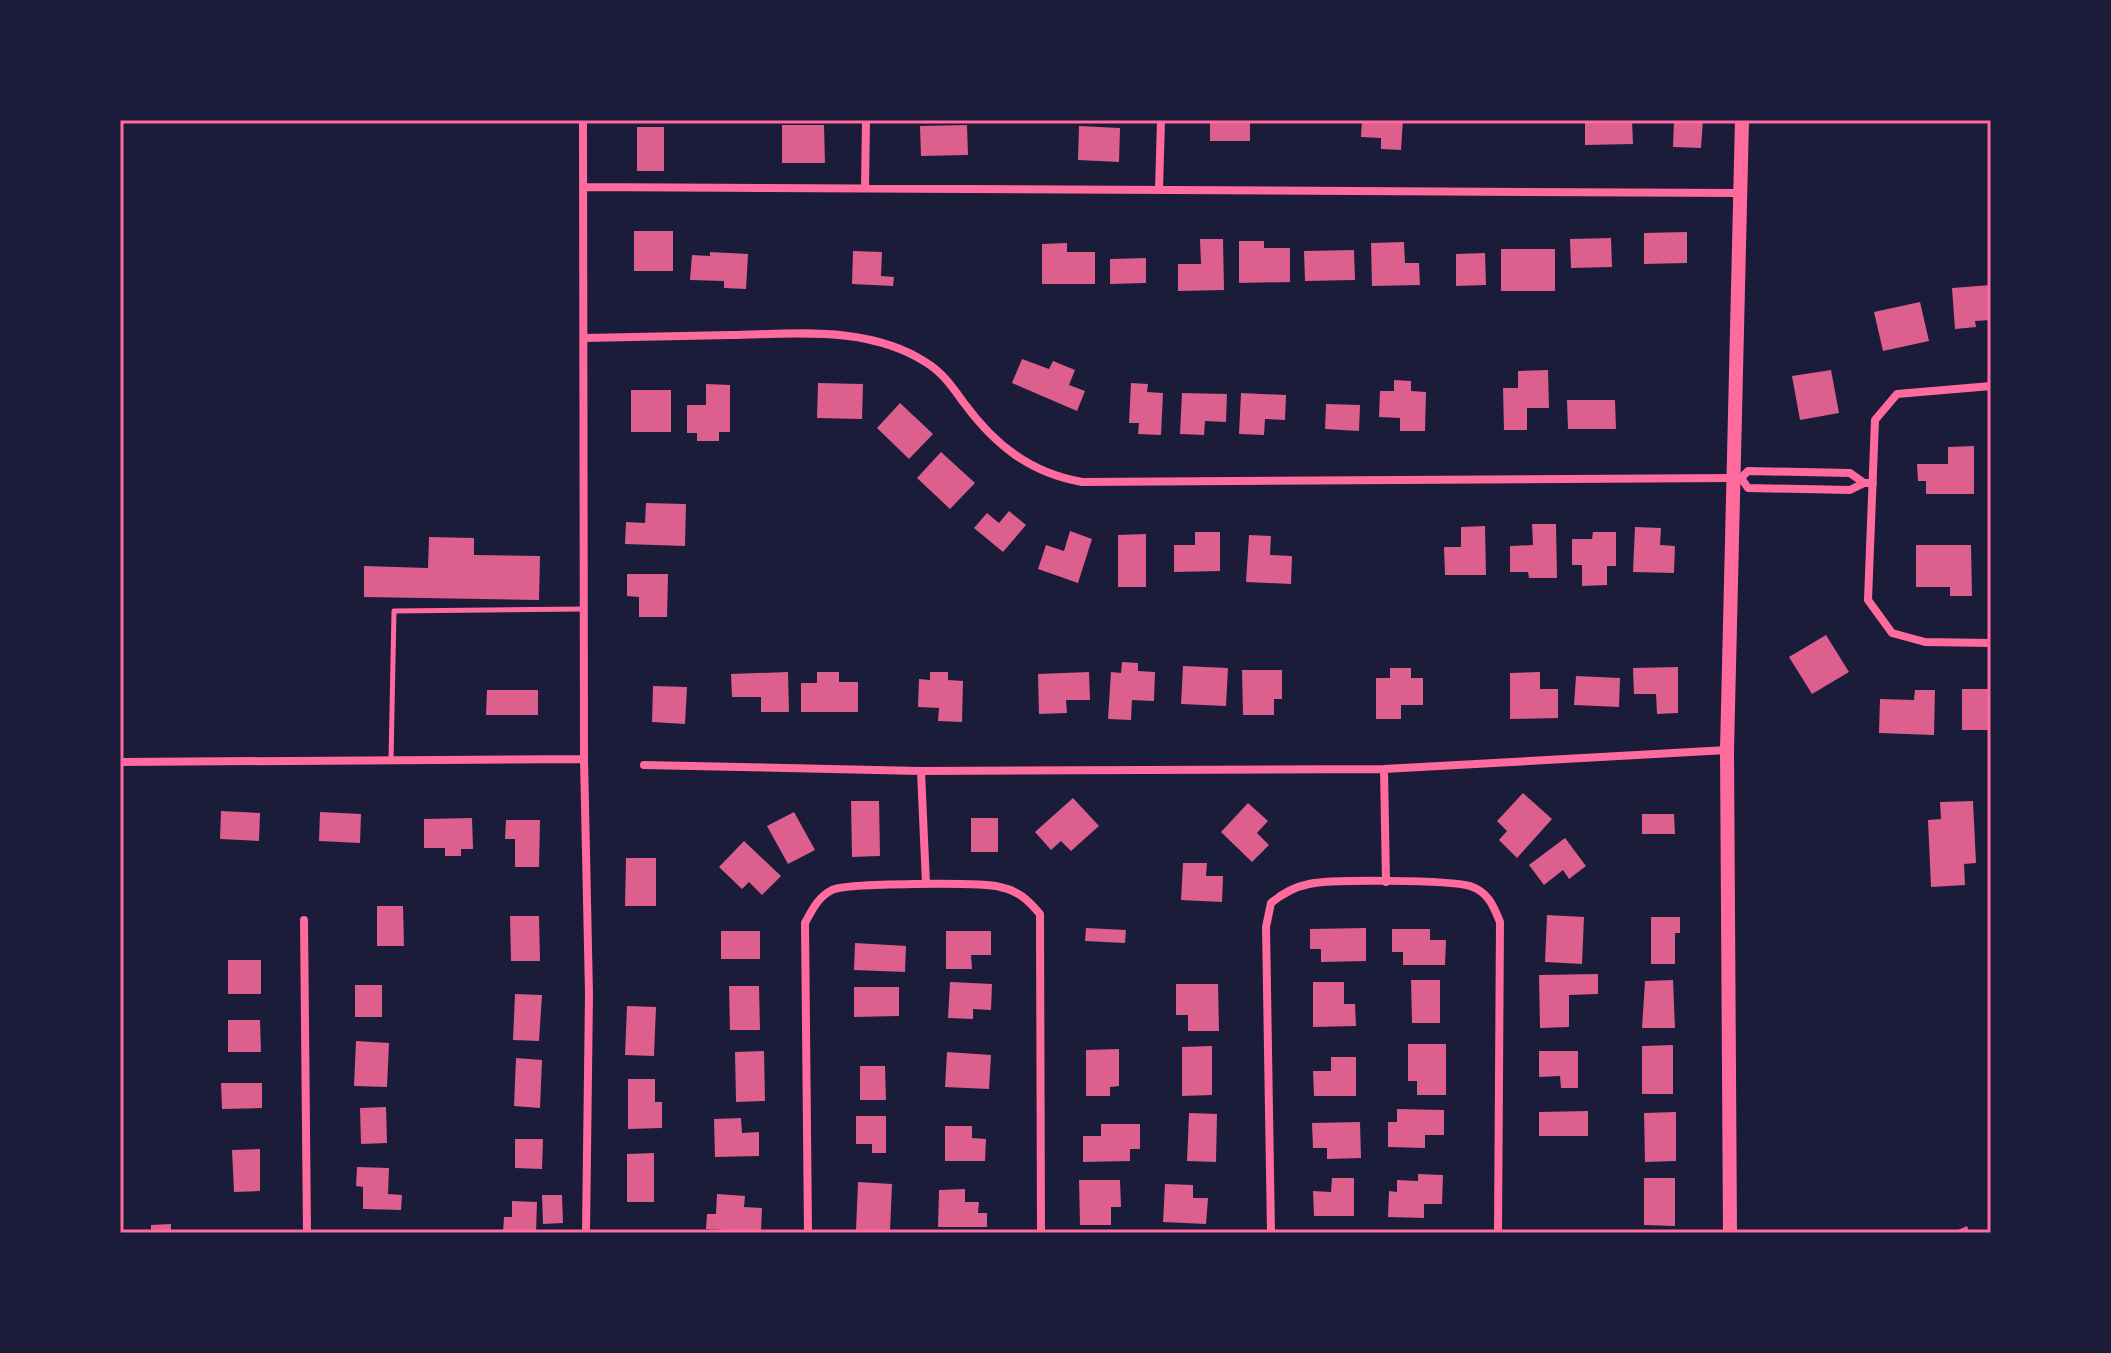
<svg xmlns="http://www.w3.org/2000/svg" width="2111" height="1353" viewBox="0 0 2111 1353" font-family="Mulish,sans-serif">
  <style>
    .building { fill: #dd5f8e }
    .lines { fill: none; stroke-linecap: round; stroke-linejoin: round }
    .service { stroke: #ff6b9d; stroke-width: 5 }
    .minor { stroke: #ff6b9d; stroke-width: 8 }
    .secondary { stroke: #ff6b9d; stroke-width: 14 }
    .neatline { fill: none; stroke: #ff6b9d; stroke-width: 3 }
  </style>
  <rect width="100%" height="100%" fill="#1b1b3a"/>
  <path class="building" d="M1210,120H1250V141H1210Z
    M1362,120H1403L1401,150L1381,149V138L1361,137Z
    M1585,120H1632L1633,144L1585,145Z
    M1674,120H1703L1701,148L1673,147Z
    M782,125H824L825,163H782Z
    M967,125L968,155L921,156L920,126Z
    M1079,126L1120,128L1119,162L1078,160Z
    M637,127H664V171H637Z
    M634,231H673V271H634Z
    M1687,232V263L1644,264V233Z
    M1611,238L1612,267L1571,268L1570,239Z
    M1200,239H1223L1224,290L1178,291V264H1201Z
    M1239,241H1264V248H1290V282L1239,283Z
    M1404,242L1405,263H1419L1420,285L1372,286L1371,243Z
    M1067,243V252H1095V284H1042V244Z
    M1501,249H1555V291H1501Z
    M1354,250L1355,280L1305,281L1304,251Z
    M853,251L882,252L881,276L894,277L893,286L852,284Z
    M710,252L748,254L746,289L724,288V281L690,280L692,255L710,256Z
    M1485,253L1486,285L1456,286V254Z
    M1146,258V283L1110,284V259Z
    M1991,285V320L1975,321L1976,327L1955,329L1952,288Z
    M1920,302L1929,341L1883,351L1874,312Z
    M1022,359L1049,369L1053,361L1075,370L1069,385L1085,391L1077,411L1012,383Z
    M1548,370L1549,408H1527V430H1504L1503,388H1518V371Z
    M1831,370L1839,413L1800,420L1792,376Z
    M1394,380L1411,381V391L1426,392L1425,431H1400V418L1379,417L1380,391H1394Z
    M818,383L863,384L862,419L817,418Z
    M1131,383L1148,384L1147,392L1163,393L1161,435L1138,434L1139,423H1129Z
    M706,384L730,385V432H719V441H697V433H687V405H706Z
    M631,390H671V432H631Z
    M1182,393L1227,394L1226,422L1205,421L1204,435L1180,434Z
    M1241,393L1286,395L1285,420L1265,419L1264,435L1239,434Z
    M1567,400H1615L1616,429H1568Z
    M900,403L933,434L909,459L877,428Z
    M1326,404L1360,405L1359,431L1325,429Z
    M1974,446V494H1926V481H1918L1917,464H1948V447Z
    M941,452L975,483L950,509L917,478Z
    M646,503L686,504L685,546L625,544L626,522L645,523Z
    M1009,511L1026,525L1003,552L974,528L987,513L999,523Z
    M1532,524H1556L1557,578H1529L1528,572H1510V546L1533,545Z
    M1485,526L1486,575H1445L1444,547H1461V527Z
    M1635,527L1661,528L1660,545L1675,546L1674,573L1633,572Z
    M1070,531L1092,539L1078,583L1038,569L1046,545L1064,551Z
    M1195,532H1220V571L1174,572V545H1195Z
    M1593,532H1616V566H1607V585L1582,586V565H1572V539H1592Z
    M1146,534V587H1118V535Z
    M1249,535L1271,536L1270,555L1292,556L1291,584L1246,582Z
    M429,537L474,538V555L540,556L539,600L364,597V566L428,568Z
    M1916,545H1971L1972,596H1950V587H1916Z
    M627,574H668L667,617H639V597L627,596Z
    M1826,635L1849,672L1812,694L1789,657Z
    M1122,662L1138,663V671L1155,672L1154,701L1132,700L1131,720L1108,719L1111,672L1121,673Z
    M1183,666L1228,668L1226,706L1181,704Z
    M1678,667V713L1657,714L1656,694H1634L1633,668Z
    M1390,668H1411V678H1423V705H1401V719H1376V678H1390Z
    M1242,670H1282V699H1274V715H1243Z
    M788,672L789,712H761V697H732L731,674Z
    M817,672H839V682H858V712H801V683H817Z
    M930,672H948V680L963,681L962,722L938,721L939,708L918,707L919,679L930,680Z
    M1089,672L1090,700H1066L1067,713L1039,714L1038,674Z
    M1540,672V689H1558V718L1510,719V673Z
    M1576,676L1620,678L1619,707L1574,705Z
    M653,686L687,687L685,724L652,722Z
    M1962,689H1991V730H1962Z
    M487,690H538V715H486Z
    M1915,690H1935L1934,735L1879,733L1880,699L1914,700Z
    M1523,793L1552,819L1517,858L1499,840L1507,831L1497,821Z
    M1073,798L1099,826L1071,851L1061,841L1051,850L1035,832Z
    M851,801H879L880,856L852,857Z
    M1973,801L1976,863L1964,864L1965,885L1931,887L1928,820L1941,819L1940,802Z
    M1248,803L1268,821L1257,833L1269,845L1252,862L1221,832Z
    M221,811L260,813L259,841L220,839Z
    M320,812L361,814L360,843L319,841Z
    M794,812L815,850L788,864L767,826Z
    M1642,814H1674L1675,834H1642Z
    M472,818L473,849H461V856H445V848H424V819Z
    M971,818H998V852H971Z
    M506,820H540L539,867H515V839H505Z
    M1565,838L1586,866L1569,879L1563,870L1544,885L1529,865Z
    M744,841L781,876L762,895L749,882L742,889L719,867Z
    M626,858H656V906H625Z
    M1183,863H1207L1206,876H1223L1222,902L1181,900Z
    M377,906H403L404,946H377Z
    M1547,915L1584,917L1582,964L1545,962Z
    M510,916H539L540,961H511Z
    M1651,917H1680V933H1675V964H1651Z
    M1086,928L1126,930L1125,943L1085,941Z
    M1366,928V961L1321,962V949H1310V929Z
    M1392,929H1430V940H1446L1445,965H1403V952H1392Z
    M721,931H760V959H721Z
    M946,931H991V955H971L972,969H946Z
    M855,943L906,946L905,972L854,970Z
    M228,960H261V994H228Z
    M1598,974V994L1569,995V1027L1540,1028L1539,975Z
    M1411,980H1440V1023H1412Z
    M1673,980L1675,1028H1642L1645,981Z
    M950,982L992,984L991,1010L973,1009V1019L948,1018Z
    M1313,982H1344V1004H1355L1356,1026L1313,1027Z
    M1176,984H1218L1219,1031H1188V1015H1176Z
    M355,985H382V1017H355Z
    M729,986H759L760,1030H730Z
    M854,987H899V1016L854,1017Z
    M515,994L542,995L539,1041L513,1040Z
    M627,1006L656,1007L654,1056L625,1055Z
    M228,1020H260L261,1052H228Z
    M356,1041L389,1043L387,1087L354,1086Z
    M1408,1044H1446V1095H1417V1081H1408Z
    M1673,1045V1094H1642V1046Z
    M1212,1046V1095L1182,1096V1047Z
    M1119,1049V1086L1110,1087V1096H1086V1050Z
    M764,1051L765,1101L736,1102L735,1052Z
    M1539,1051H1578V1088H1561L1560,1076L1539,1077Z
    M947,1052L991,1055L989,1089L945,1087Z
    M1331,1057H1356V1096H1314L1313,1071H1331Z
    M516,1058L542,1060L540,1108L514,1106Z
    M860,1066H885L886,1100H860Z
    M628,1079H655V1102H662V1128L628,1129Z
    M221,1083H262V1108L222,1109Z
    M386,1107L387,1143L361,1144L360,1108Z
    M1397,1109L1444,1110V1135H1425V1148L1388,1147V1122H1397Z
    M1588,1111V1136H1539V1112Z
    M1676,1112V1161L1645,1162L1644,1113Z
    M1189,1113L1217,1114L1216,1162L1187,1161Z
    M856,1116H886V1153H872V1144H856Z
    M741,1118L742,1133L759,1132V1156L715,1157L714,1119Z
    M1360,1122L1361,1158L1327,1159V1148H1313L1312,1123Z
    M1101,1124H1140V1149H1130V1161L1083,1162V1136H1101Z
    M945,1126H972V1138L986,1139L985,1161H945Z
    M515,1139H543L542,1169L515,1168Z
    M260,1149V1191L234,1192L232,1150Z
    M654,1153V1202H627V1154Z
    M357,1167L389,1168L388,1194L402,1195L401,1210L363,1209V1187L356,1186Z
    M1418,1174L1443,1175L1442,1204H1424V1218L1388,1217L1389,1191L1397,1192V1180L1418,1181Z
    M1332,1178H1354V1216H1314L1313,1191L1331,1192Z
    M1644,1178H1675V1226L1644,1225Z
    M1079,1180H1120L1121,1207H1111V1225H1080Z
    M858,1182L892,1184L890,1232L856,1231Z
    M1165,1184L1193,1185V1198H1208L1206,1224L1163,1222Z
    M965,1189V1202H979L978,1213H987V1227H938L939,1190Z
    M717,1194L745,1196L744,1207L762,1208L761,1232L706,1229L707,1214H716Z
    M542,1195H562L563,1223L543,1224Z
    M512,1201L537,1202L536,1233H503L504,1217H512Z
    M171,1224V1233H151V1225Z
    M1967,1226L1970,1233H1951Z"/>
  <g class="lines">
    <path class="service" d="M391,760L394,611L583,609"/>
    <path class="minor" d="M583,120L584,759L589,994L586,1233
      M583,187L1739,193
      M865,188L866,120
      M1159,190L1161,120
      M584,338C633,337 682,336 731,335C796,334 869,325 927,363C943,373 953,388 964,403C995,445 1030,473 1082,482L1733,478H1741L1748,471L1850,473L1864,483H1873
      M1991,386L1897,394L1875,420L1868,600L1892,633L1925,642L1991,643
      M1741,478L1748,488L1850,490L1864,483
      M120,762L584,759
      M644,765L921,771L1384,769L1727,750
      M1384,769L1386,882
      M921,771L926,884
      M304,920L307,1233
      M808,1233L805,923C812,910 818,897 832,890C845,883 982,882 1000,887C1019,891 1028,900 1040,914L1041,1233
      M1271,1233L1266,927L1271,903C1283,893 1294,887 1309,884C1330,879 1450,880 1470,886C1488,892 1493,905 1500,922L1498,1233"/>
    <path class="secondary" d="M1730,1233L1727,750L1742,120"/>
  </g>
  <rect width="2111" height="1353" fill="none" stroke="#1b1b3a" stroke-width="244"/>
  <rect x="122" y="122" width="1867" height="1109" class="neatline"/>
</svg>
